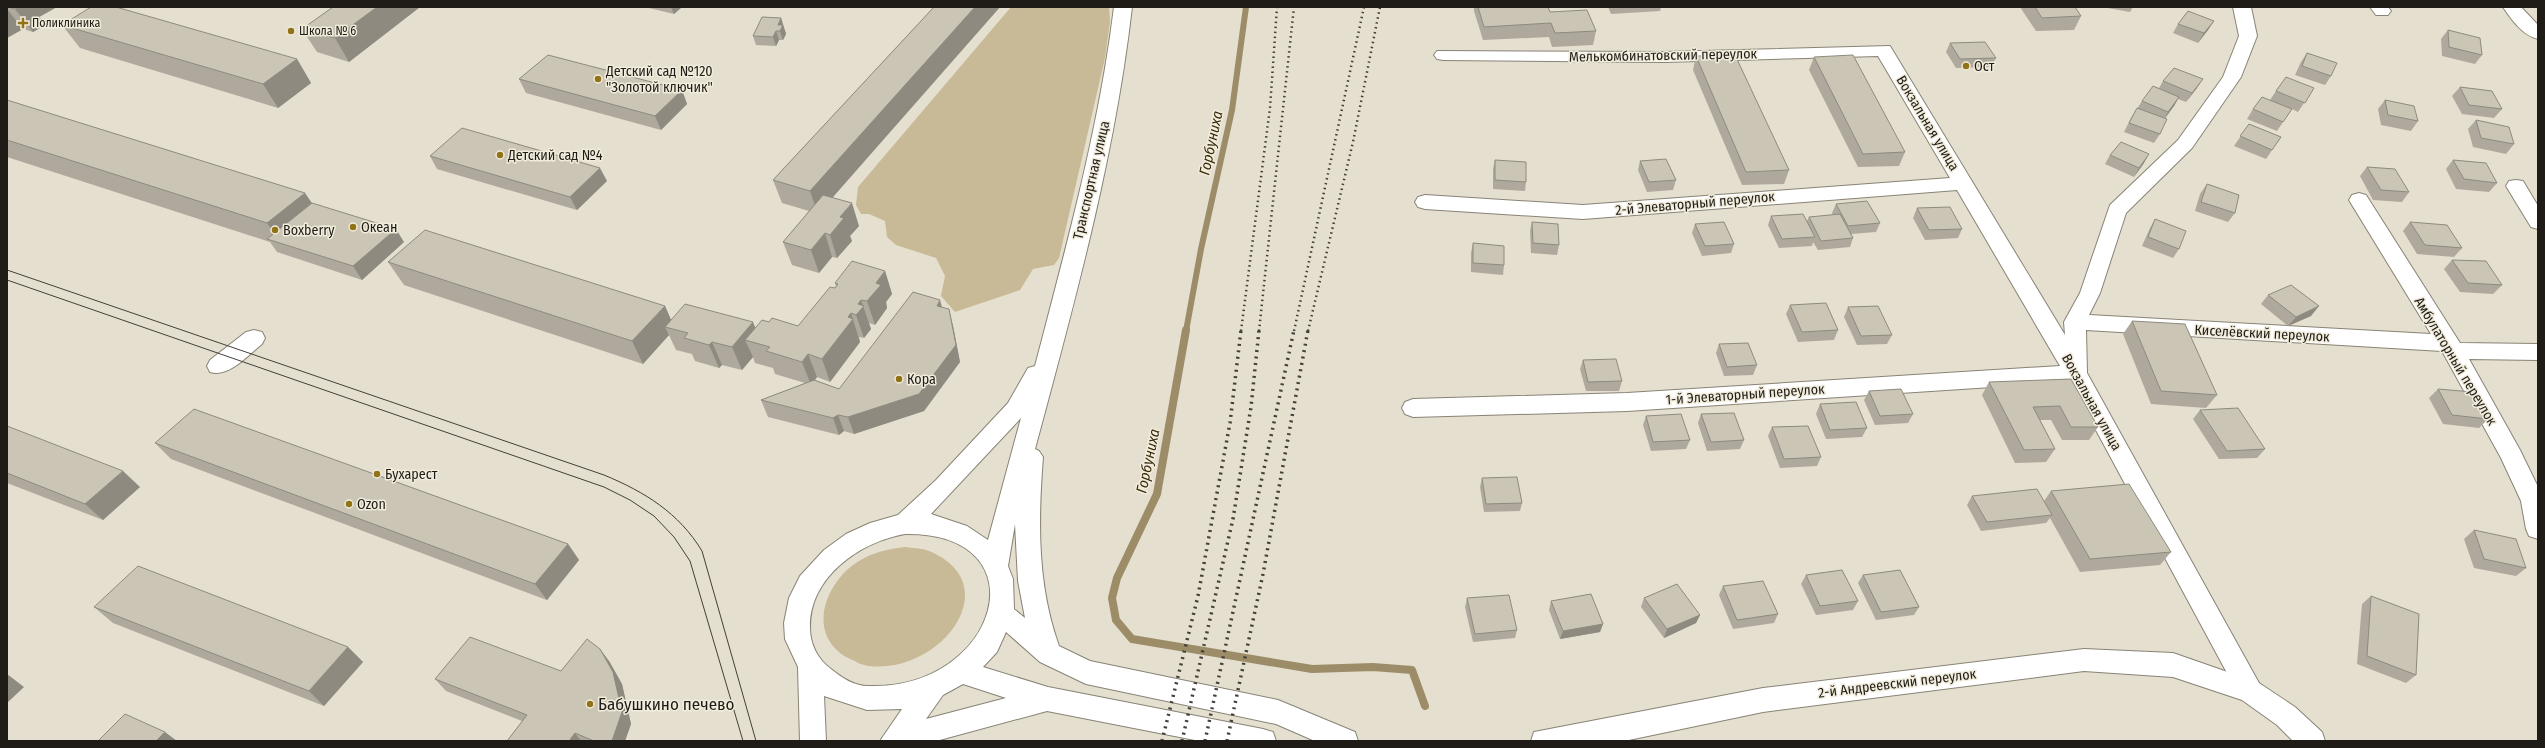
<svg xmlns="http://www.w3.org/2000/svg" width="2545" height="748" viewBox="0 0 2545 748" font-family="'Fira Sans Condensed',sans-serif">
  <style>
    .green { fill: #c8ba96 }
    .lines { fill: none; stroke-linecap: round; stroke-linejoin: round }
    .stream-far1 { stroke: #9c8d68; stroke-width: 6 }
    .stream { stroke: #9c8d68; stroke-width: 8 }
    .minor-casing { stroke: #888375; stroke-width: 2 }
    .major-casing { stroke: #888375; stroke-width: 2 }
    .minor { fill: #fff; fill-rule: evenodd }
    .major { fill: #fff; fill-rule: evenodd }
    .tram { stroke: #444039; stroke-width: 1 }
    .rail-far1 { stroke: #444039; stroke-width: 2.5; stroke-dasharray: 1.5 3.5; stroke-linecap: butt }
    .rail { stroke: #444039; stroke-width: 3.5; stroke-dasharray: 2 4.5; stroke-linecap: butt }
    .wall { fill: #afa99d }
    .shaded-wall { fill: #8e8a7f }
    .building { fill: #cbc5b6; stroke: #8e8a7f }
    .poi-dot { fill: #907217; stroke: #f2ecdc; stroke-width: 1.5 }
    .labels { text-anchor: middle; stroke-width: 3; stroke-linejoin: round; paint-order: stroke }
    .far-poi-label { font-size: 12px; fill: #1f1c17; stroke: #f2ecdc; text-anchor: start }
    .street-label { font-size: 14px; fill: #1f1c17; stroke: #f2ecdc }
    .poi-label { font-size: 14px; fill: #1f1c17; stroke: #f2ecdc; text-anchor: start }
    .water-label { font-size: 15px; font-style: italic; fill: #362a09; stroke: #f2ecdc }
    .near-poi-label { font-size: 17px; fill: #1f1c17; stroke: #f2ecdc; text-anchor: start }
  </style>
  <rect width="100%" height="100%" fill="#e5dfcf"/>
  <path class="green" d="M1011,7H1109L1110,22L1105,58L1059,258L1054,265L1033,269L1020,290L955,312L941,296L945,276L936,258L896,245L887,237L885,221L869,214H861L856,205L858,187Z
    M905,547C912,548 922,548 929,551C1003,582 950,660 887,666C877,667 863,667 855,661C850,659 843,656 839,652C807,625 830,578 859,561C873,552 889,549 905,547Z"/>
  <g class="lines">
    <path class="stream-far1" d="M1186,331L1201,249L1232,110L1246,7"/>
    <path class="stream" d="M1186,330L1157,494L1117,578L1112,598L1116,620L1132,639L1312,669L1373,667L1412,670L1425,706"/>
    <defs>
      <path id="minor" d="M2233,7H2251L2257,36L2241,77L2192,148L2126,213L2100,293L2089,315L2431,334L2349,200L2352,195L2359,193L2366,195L2460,343L2538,344V360L2469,359L2520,450L2538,487V539L2529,536L2526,529L2521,501L2501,458L2442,351L2086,330L2087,373L2259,683L2263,691L2259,699L2250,703L2241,699L2070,382L1627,411L1413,417L1405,414L1402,408L1405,402L1413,399L1627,393L2060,366L1957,190L1583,219L1425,209L1418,207L1415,202L1418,197L1425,195L1583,205L1950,178L1878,56L1664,62L1443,60L1437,59L1434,55L1437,51L1664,52L1890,46L2065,335L2064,322L2080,293L2110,205L2178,140L2223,77L2239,36Z
        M2370,7H2388L2391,11L2388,15H2376Z
        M2503,7H2521L2538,25V39C2522,35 2512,20 2503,7Z
        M2516,180L2523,181L2538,206V229L2531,227L2506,186L2509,181Z
        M254,330L262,332L265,338L262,344C248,355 229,378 210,372L207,366L210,360L246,332Z"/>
      <path id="major" d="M1114,7H1132C1115,157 1074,304 1035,449L1039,451L1043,457C1038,521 1037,585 1059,646L1090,661L1278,700L1355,732L1358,741H1315L1276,724L1086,684L1040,662L1006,632L997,652L983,667L1048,687L1263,729L1273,732L1276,741H1200L1047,711L936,741H880L902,709L867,710L824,696L826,741H800L798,667L785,639L784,623L789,598L800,576L824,550L846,534L870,523L898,515L936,480L1008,403L1028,368L1035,366C1066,247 1099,129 1114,7ZM1021,418L988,540L967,526L931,514ZM1015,524L1018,581L1025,618L1014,609L1013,579L1008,566ZM905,534C1045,532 998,691 868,686C854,686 842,678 831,669C818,660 810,644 810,628C809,577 860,542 905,534ZM963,684L1006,698L926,719L943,695Z
        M2084,649L2173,653L2259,683L2295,707L2322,732L2325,741H2293L2277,725L2242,700L2173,677L2084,671L1763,712L1624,741H1531L1534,732L1763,688Z"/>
    </defs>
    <use href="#minor" class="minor-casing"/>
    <use href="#major" class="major-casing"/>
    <use href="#minor" class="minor"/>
    <use href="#major" class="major"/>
    <path class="tram" d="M7,270L604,475C645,492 679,513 702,551L756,741
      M7,280L604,487L630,500L654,516L674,537L690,561L743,741"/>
    <path class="rail-far1" d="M1241,331L1270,108L1277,7
      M1259,331L1294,7
      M1294,331L1364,7
      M1308,331L1353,142L1380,7"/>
    <path class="rail" d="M1162,741L1198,596L1230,423L1241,330
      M1182,741L1233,519L1251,407L1259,330
      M1205,741L1294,330
      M1227,741L1263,574L1308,330"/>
  </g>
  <path class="wall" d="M7,7H57L39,17L45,25L33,32L23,29L7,38Z
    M333,7H420L349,62L317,52L302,29Z
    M645,7H682L674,14Z
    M934,7H1000L832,198L859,226L850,236L852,241L837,258L832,257L819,273L792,265L783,242L809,211L782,203L773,180Z
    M1474,7H1548L1550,12L1596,31L1593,45L1552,47L1549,37L1483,40L1474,11Z
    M1608,7H1661L1660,11L1611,14Z
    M2020,7H2075L2081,16L2074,30L2036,31Z
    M2102,7H2133L2130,12Z
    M781,18L786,34L783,40H779L776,46L756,45L753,36Z
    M2214,21L2208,30L2198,43L2173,33L2178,24Z
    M62,25L297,59L311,83L278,108L80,48Z
    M2448,30L2482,55L2475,64L2442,56L2441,39Z
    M1950,43L1996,58L1991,67L1956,68L1946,52Z
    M2307,53L2331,76L2325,85L2295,75L2301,62Z
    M1696,56L1789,170L1784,184L1742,185L1693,70Z
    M1814,57L1905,152L1899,166L1858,167L1809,70Z
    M519,79L682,90L687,104L661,130L526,93Z
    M2163,81L2197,88L2186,102L2178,99L2174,106L2165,118L2160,134L2154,143L2124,132L2131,118L2142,101L2159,88Z
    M2460,87L2502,109L2494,118L2462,114L2452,96Z
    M2314,88L2298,112L2292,109L2277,131L2247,119L2253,109L2270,100L2276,91Z
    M7,100L312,203L404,242L362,280L277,252L270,242L7,157Z
    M2385,100L2418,121L2411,131L2381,125L2378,109Z
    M2476,120L2514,144L2506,154L2473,147L2468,129Z
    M2249,124L2281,137L2266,159L2234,146Z
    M2110,155L2144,163L2134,177L2105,164Z
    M430,156L607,181L577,210L437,169Z
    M1495,160L1526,182L1525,191L1493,189V169Z
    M2453,160L2497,183L2489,192L2456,189L2446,169Z
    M1640,161L1676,180L1673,190L1647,192L1638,170Z
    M2367,167L2409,192L2402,202L2373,200L2360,176Z
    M2207,184L2235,213L2228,222L2195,211L2200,194Z
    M1836,204L1880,223L1876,232L1851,234L1853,238L1850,247L1818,250L1813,242L1812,246L1779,248L1768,225L1771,216L1807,221L1809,217L1833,215L1832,213Z
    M1917,208L1962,229L1958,238L1925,240L1913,218Z
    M2155,219L2179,249L2173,258L2142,246L2150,228Z
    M1532,222L1559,245L1557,255L1531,253L1530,231Z
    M2410,222L2462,248L2454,257L2417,254L2403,231Z
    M1695,224L1734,244L1731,253L1702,256L1692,233Z
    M1473,243L1504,265L1503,275L1471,272V253Z
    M2452,260L2502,285L2493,294L2460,292L2444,269Z
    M388,262L665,306L671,320L755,328L769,322L798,326L835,288L836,287L835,283L885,271L892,294L886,302L887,308L875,325L869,323L871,329L864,338L859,337L860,342L830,382L817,377L815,380L839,389L942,307L953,326L960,362L924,411L854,434L844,431L839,435L768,417L761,400L805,383L775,374L773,368L755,363L753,357L742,370L722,365L719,368L695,361L692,354L676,350L669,335L643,364L404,285Z
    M2268,295L2311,316L2288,326L2261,304Z
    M1790,305L1838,330L1834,340L1798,342L1786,314Z
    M1848,307L1892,335L1887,344L1857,345L1844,317Z
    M2132,321L2217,395L2206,408L2151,404L2123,334Z
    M1719,344L1757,365L1753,375L1724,376L1716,353Z
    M1583,360L1622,381L1619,391H1586L1580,369Z
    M2071,379L2098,427L2089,440H2062L2051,420H2040L2055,449L2046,462L2015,463L1982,395L1989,382Z
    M2438,389L2488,419L2479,428L2443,424L2429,398Z
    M1869,391L1913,414L1908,423L1875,425L1864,400Z
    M1820,404L1867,428L1862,437L1826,439L1816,414Z
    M2200,410L2265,449L2257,458L2219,459L2193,419Z
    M1701,414L1744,440L1740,449L1707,451L1698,423Z
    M1646,416L1690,440L1686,449L1651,451L1643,425Z
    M7,426L140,487L103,520L7,483Z
    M1772,427L1821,457L1817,466L1780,468L1768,436Z
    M155,443L568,544L579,560L547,600L171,459Z
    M1482,478L1522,503L1520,511L1484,512L1480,487Z
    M2051,491L2171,552L2160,565L2080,572L2050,518L2046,523L1981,531L1967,505L1972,496L2044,501Z
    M2474,530L2526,568L2516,576L2474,568L2464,539Z
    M1806,575L1858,601L1853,610L1816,615L1801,584Z
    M1863,575L1919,607L1914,615L1876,620L1858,583Z
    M1723,586L1778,614L1774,623L1733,629L1719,595Z
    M2371,596L2416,675L2406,683L2357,664L2362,604Z
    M1467,598L1517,630L1515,638L1473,642L1465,607Z
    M1644,598L1700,615L1696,623L1664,638L1641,607Z
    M1551,601L1603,624L1600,632L1560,639L1549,610Z
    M94,607L348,647L363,662L324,706L113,623Z
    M609,661L622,684L631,724L625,741H507L522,721L446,691L435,679L561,671Z"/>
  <path class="shaded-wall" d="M19,7H57L39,17L45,25L33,32L15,9Z
    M377,7H420L349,62L335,38Z
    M671,7H682L674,14Z
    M975,7H1000L818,214L810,191Z
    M7,9L23,29L7,38Z
    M781,18L786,34L783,40L778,25Z
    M2214,21L2208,30L2198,43L2204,33Z
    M776,31L779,40L776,46L773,37Z
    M297,59L311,83L278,108L263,84Z
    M2203,79L2197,88L2186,102L2192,93Z
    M682,90L687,104L661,130L655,116Z
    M2179,97L2174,106L2163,121L2168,112Z
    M2149,154L2144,163L2134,177L2139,168Z
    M600,168L607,181L577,210L570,197Z
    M305,193L321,216L282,244L267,223Z
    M852,203L859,226L850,236L852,241L837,258L830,235L840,217Z
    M396,229L404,242L362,280L353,266Z
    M825,233L832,257L819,273L811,250Z
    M885,271L892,294L886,302L887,308L875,325L867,301L876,283Z
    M861,300L871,329L864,338L856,315L858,304Z
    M940,300L945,318L937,306Z
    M665,306L675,329L665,327L669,335L643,364L632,341Z
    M2319,306L2311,316L2288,326L2296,317Z
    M949,309L953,326L960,362L924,411L854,434L848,417Z
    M851,313L860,342L830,382L822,359L848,317Z
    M753,322L762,345L745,340L753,357L742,370L732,347Z
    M712,342L722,365L719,368L709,345Z
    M808,354L817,377L811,385L802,362Z
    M838,415L844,431L839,435L833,418Z
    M123,471L140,487L103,520L85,504Z
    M568,544L579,560L547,600L535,584Z
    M1700,615L1696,623L1664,638L1667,629Z
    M1603,624L1600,632L1560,639L1563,631Z
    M348,647L363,662L324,706L309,691Z
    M600,649L609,661L622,684L631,724L625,741H612Z
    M7,674L24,687L7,703Z
    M165,732L177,741H156Z
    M575,733L581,741H569Z"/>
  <path class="building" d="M9,7H19L15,9Z
    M91,7H116L297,59L263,84L62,25Z
    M333,7H377L335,38L302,29Z
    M934,7H975L810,191L773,180Z
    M1478,7H1548L1550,12L1587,10L1596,31L1555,33L1551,23L1484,27Z
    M2035,7H2075L2081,16L2042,18Z
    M2188,11L2214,21L2204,33L2178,24Z
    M762,17L781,18L778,25H783L780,31H776L773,37L753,36Z
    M2448,30L2480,38L2482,55L2449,47Z
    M1985,42L1996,58L1960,59L1950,43Z
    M2307,53L2337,63L2331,76L2302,66Z
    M548,55L682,90L655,116L519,79Z
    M1735,55L1789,170L1746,172L1696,56Z
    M1853,55L1905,152L1863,154L1814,57Z
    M2174,68L2203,79L2192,93L2163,81Z
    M2286,77L2314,88L2305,103L2276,91Z
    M2153,86L2179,97L2168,112L2142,101Z
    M2460,87L2492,91L2502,109L2469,105Z
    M2262,97L2292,109L2283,122L2253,109Z
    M7,100L305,193L267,223L7,140Z
    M2385,100L2414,106L2418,121L2388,115Z
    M2137,108L2167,119L2160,134L2129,123Z
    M2476,120L2509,127L2514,144L2481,138Z
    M2249,124L2281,137L2272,150L2240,136Z
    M462,128L600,168L570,197L430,156Z
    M2121,142L2149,154L2139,168L2110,155Z
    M1666,159L1676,180L1649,182L1640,161Z
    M1495,160L1526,162V182L1495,180Z
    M2453,160L2486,163L2497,183L2464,179Z
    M2367,167L2395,169L2409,192L2381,190Z
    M2207,184L2239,195L2235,213L2201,202Z
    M823,195L852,203L840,217L844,218L830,235L825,233L811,250L783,242Z
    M1867,201L1880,223L1848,226L1836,204Z
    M312,203L396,229L353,266L267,239Z
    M1950,207L1962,229L1929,230L1917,208Z
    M1803,214L1815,237L1782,239L1771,216Z
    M1840,214L1853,238L1821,241L1809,217Z
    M2155,219L2186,231L2179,249L2148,237Z
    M1532,222L1558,224L1559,245L1533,243Z
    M1724,222L1734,244L1705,246L1695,224Z
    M2410,222L2447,225L2462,248L2425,245Z
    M425,230L665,306L632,341L388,262Z
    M1473,243L1504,246V265L1473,263Z
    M2452,260L2486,261L2502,285L2468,283Z
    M852,261L885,271L876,283L881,285L867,301L861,300L858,304L864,306L856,315L851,313L848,317L853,319L822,359L808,354L802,362L766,351L770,347L745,340L762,320L769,322L772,318L798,326L830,287L835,288L838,284L835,283Z
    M2291,285L2319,306L2296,317L2268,295Z
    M913,292L940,300L937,306L949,309L956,345L919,394L848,417L838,415L833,418L761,400L814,380L839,389Z
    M1826,303L1838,330L1802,332L1790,305Z
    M685,304L753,322L732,347L712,342L709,345L684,338L688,333L665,327Z
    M1878,306L1892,335L1861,336L1848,307Z
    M2132,321L2185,324L2217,395L2161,391Z
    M1748,343L1757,365L1727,367L1719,344Z
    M1616,359L1622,381L1588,382L1583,360Z
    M2071,379L2098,427H2071L2060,406L2033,407L2055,449L2024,450L1989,382Z
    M1901,389L1913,414L1880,416L1869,391Z
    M2438,389L2473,392L2488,419L2452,415Z
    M1856,402L1867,428L1830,430L1820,404Z
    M2238,408L2265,449L2227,451L2200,410Z
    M194,409L568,544L535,584L155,443Z
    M1734,413L1744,440L1711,442L1701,414Z
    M1681,414L1690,440L1653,442L1646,416Z
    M7,426L123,471L85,504L7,473Z
    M1808,426L1821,457L1784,459L1772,427Z
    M1517,477L1522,503L1486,504L1482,478Z
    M2129,484L2171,552L2090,559L2051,491Z
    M2037,489L2052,515L1987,522L1972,496Z
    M2474,530L2516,539L2526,568L2484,559Z
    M138,566L348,647L309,691L94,607Z
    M1842,570L1858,601L1820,606L1806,575Z
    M1900,570L1919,607L1881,612L1863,575Z
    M1763,581L1778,614L1737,620L1723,586Z
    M1677,584L1700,615L1667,629L1644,598Z
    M1591,594L1603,624L1563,631L1551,601Z
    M1509,595L1517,630L1475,634L1467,598Z
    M2371,596L2419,614L2416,675L2367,656Z
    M470,637L561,671L587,639L600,649L613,672L622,712L612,741H594L575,733L569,741H507L527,715L435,679Z
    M125,714L165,732L156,741H98Z"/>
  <g class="poi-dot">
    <path d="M21 17h4v4h4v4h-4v4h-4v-4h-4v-4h4z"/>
    <circle cx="291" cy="31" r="4"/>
    <circle cx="1966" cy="66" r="4"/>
    <circle cx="598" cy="79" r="4"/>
    <circle cx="500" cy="155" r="4"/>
    <circle cx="353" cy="227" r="4"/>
    <circle cx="275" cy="230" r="4"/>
    <circle cx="899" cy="379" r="4"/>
    <circle cx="377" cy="474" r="4"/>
    <circle cx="349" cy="504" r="4"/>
    <circle cx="590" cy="704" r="4"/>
  </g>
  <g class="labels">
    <g class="far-poi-label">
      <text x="32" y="27">Поликлиника</text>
      <text x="299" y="35">Школа № 6</text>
    </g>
    <g class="street-label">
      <text transform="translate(1663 55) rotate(-1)" y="5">Мелькомбинатовский переулок</text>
      <text transform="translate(1928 123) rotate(59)" y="5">Вокзальная улица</text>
      <text transform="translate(1091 180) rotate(-77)" y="5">Транспортная улица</text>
      <text transform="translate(1695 203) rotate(-5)" y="5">2-й Элеваторный переулок</text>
      <text transform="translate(2262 333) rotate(3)" y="5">Киселёвский переулок</text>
      <text transform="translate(2456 361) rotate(59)" y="5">Амбулаторный переулок</text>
      <text transform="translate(1745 394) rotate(-4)" y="5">1-й Элеваторный переулок</text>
      <text transform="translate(2092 402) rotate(61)" y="5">Вокзальная улица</text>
      <text transform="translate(1897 683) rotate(-7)" y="5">2-й Андреевский переулок</text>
    </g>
    <g class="poi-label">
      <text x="1974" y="71">Ост</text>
      <text x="606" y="76">Детский сад №120<tspan x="606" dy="16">"Золотой ключик"</tspan></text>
      <text x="508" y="160">Детский сад №4</text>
      <text x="361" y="232">Океан</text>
      <text x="283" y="235">Boxberry</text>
      <text x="907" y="384">Кора</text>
      <text x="385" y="479">Бухарест</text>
      <text x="357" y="509">Ozon</text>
    </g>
    <g class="water-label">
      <text transform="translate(1211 143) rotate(-78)" y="5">Горбуниха</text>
      <text transform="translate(1148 461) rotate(-78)" y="5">Горбуниха</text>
    </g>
    <g class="near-poi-label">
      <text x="598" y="710">Бабушкино печево</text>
    </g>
  </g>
  <rect width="2545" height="748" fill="none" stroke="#1f1c17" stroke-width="16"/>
</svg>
